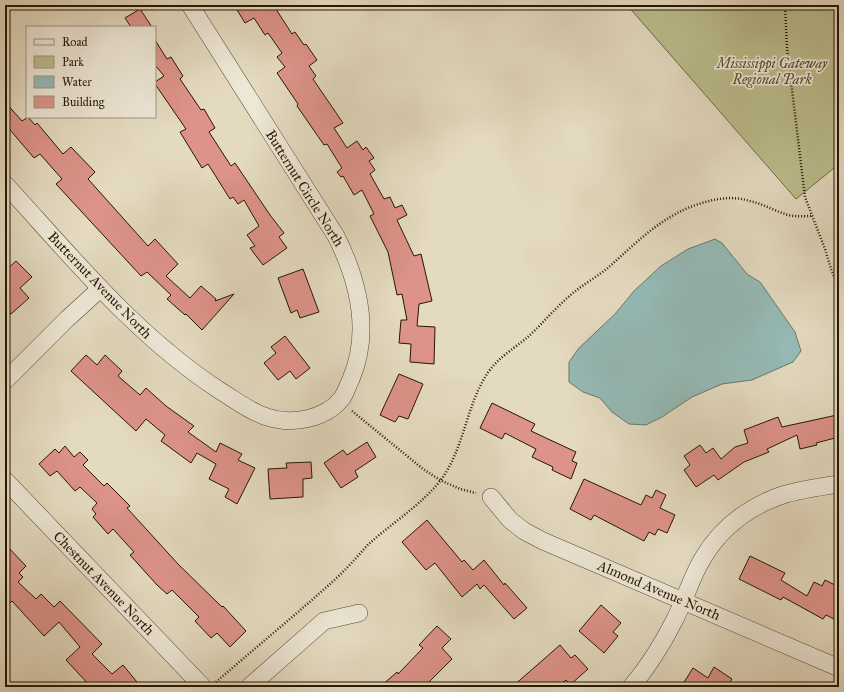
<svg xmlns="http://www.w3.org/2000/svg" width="844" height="692" viewBox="0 0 844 692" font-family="'IM FELL Great Primer',serif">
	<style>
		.green { fill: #bbbd8d; stroke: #716a46 }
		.water { fill: #95bab6; stroke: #69786d }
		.building { fill: #dd9389; stroke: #271600 }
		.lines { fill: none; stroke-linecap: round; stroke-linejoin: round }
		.minor-casing { stroke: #564730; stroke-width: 18 }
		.path { stroke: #271600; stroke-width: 2.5; stroke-dasharray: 1 2; stroke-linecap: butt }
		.minor { stroke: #ede7d6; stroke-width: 17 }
		.labels { text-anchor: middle; stroke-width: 3.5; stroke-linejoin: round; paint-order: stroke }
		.park-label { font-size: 14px; font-style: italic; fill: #53482a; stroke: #ede7d6 }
		.street-label { font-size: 14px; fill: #271600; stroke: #ede7d6 }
	</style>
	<rect width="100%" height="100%" fill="#e4dac0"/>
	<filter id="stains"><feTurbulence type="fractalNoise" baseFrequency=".005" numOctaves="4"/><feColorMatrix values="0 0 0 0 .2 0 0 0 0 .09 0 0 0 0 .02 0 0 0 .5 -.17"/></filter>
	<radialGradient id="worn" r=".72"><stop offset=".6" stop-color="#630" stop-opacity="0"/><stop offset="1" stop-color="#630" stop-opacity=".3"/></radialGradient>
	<!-- green -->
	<polygon class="green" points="627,5 839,5 839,164 796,199"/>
	<!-- water -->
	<polygon class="water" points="715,239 722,243 747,274 760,282 795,332 801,351 793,362 752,380 722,384 692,397 662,417 646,425 629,424 612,412 600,398 583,392 569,382 569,362 579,348 615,314 634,291 661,266 688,249"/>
	<!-- building -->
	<g class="building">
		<polygon points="234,5 275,5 274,6 292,34 295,32 304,45 306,44 317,60 309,66 316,76 313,79 343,123 334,128 347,148 357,141 363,150 366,147 374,158 369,161 375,170 370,174 384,199 390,197 395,208 402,205 407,215 397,220 414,256 421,254 432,301 419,304 417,326 435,327 434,364 410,362 411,344 399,343 401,320 407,320 402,294 397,295 388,252 370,216 374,214 362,190 354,195 343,176 341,177 337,172 342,168 327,144 324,145 297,106 298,104 277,73 285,67 277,57 282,53 268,33 265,35 254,18 245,23"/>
		<polygon points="140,9 152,27 131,27 125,18"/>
		<polygon points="155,40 167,59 171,57 183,76 180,79 201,110 204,109 215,128 209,132 231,166 235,163 270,215 284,233 279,237 287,248 263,265 250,248 255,246 247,235 259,226 244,200 238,204 233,197 230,199 208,164 202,168 180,132 186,129 155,84 155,82 164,76 155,65"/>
		<polygon points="5,102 22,121 28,117 35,125 37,123 63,154 71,147 95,172 88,179 148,246 155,239 178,264 166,276 190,298 201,286 216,299 215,301 234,294 202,330 186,314 185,315 167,299 171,295 147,272 141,276 56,184 62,179 40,154 34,158 5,124"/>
		<polygon points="16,261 32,277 20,288 29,298 11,314 5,307 5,271"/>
		<polygon points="303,269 319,312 300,318 297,310 291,313 278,278"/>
		<polygon points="285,336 310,368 296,379 290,371 278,380 264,363 276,353 271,347"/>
		<polygon points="86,355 97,365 105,355 122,371 118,376 140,395 146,388 166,406 194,426 188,432 216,452 220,443 242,454 238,460 255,468 237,504 225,497 229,489 209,479 216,464 197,453 191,463 161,441 165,435 146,419 136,431 71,371"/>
		<polygon points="399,374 423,384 408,419 399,416 395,422 380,415"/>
		<polygon points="492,403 535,424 531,431 576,452 572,461 577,463 571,479 552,470 553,467 532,457 536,449 505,433 502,439 480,428"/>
		<polygon points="837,415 839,427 839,437 816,443 817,445 800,449 797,435 767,449 769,452 744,462 718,480 714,475 696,487 684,470 690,465 684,456 700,445 706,453 713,448 721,459 735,447 748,443 744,430 778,417 782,427"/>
		<polygon points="367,442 376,457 355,471 358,477 341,488 324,463 343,450 347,455"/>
		<polygon points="65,446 74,457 80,452 88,460 83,465 104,486 107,483 130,506 127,508 178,564 222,607 223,606 246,631 230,647 217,633 211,638 195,621 199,617 172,590 167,594 157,585 130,555 134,552 113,529 108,534 93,517 96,514 92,509 97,503 80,487 75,491 57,471 50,476 39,464 55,449 59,453"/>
		<polygon points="311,462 312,478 303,479 303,497 270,499 268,469 287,468 286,463"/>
		<polygon points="584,479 641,505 646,495 652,498 656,490 666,495 660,508 675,515 667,533 658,529 655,535 649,532 644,541 594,515 591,520 570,509"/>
		<polygon points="427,520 462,562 464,560 473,570 484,560 504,585 505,583 527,608 514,619 484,585 480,589 477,584 462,597 435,563 426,570 402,542"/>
		<polygon points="5,544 26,566 19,573 23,577 18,582 36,599 41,594 54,607 60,601 102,644 92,654 112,674 123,665 141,687 91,687 66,660 80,647 59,622 44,636 12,601 5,608"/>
		<polygon points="750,556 785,573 781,580 807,596 814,582 822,586 825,580 839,587 839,610 834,619 826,615 823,619 783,597 781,600 739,579"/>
		<polygon points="601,605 621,623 613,632 618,636 604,653 579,631"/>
		<polygon points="437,626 451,639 442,648 452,659 424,687 380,687 397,672 398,674 423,648 419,645"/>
		<polygon points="560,645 571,658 575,655 588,669 570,685 566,680 557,687 512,687"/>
		<polygon points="714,667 732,679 727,687 681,687 693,668 708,678"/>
	</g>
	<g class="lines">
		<defs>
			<g id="minor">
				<path d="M5,184C72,257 135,335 219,390C234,399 250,412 267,417C291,425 325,420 342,398C346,392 348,385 351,379C371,332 358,280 336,236L190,5"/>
				<polyline points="5,381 67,319 100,289"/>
				<polyline points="5,480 203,687"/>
				<polyline points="491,497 510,520 524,531 543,541 839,668"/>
				<polyline points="249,687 324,621 359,613"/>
				<path d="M631,687C648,667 662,645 674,621C685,601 691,577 703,558C720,529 746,509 777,497C794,490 820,487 839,484"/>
			</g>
		</defs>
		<!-- minor casing -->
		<use href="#minor" class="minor-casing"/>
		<!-- path -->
		<g class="path">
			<polyline points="785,5 787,48 805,197 825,249 832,272 839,286"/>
			<polyline points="352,411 423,469 440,480 460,489 476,493"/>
			<path d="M216,682C254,649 293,617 330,584C339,576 348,567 356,558C361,553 365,547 370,543C392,523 421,505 440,481C464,450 466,406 487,374C497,358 515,348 529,336C544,322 557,306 573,293C584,284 598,276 609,267C638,241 664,214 702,203C718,198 734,196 750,201C763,204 775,211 788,215C796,217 804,216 812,216"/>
		</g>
		<!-- minor -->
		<use href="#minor" class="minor"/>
	</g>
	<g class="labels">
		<!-- park labels -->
		<g class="park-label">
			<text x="772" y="68">Mississippi Gateway<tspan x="772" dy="16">Regional Park</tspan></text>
		</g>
		<!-- street labels -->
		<g class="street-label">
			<text transform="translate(305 188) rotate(58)" y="5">Butternut Circle North</text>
			<text transform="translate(100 285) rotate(46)" y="5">Butternut Avenue North</text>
			<text transform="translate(104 583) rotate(46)" y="5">Chestnut Avenue North</text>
			<text transform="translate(659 590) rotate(23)" y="5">Almond Avenue North</text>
		</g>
	</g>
	<!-- margin -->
	<rect width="844" height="692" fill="none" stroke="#e4dac0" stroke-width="20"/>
	<rect x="6" y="6" width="832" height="680" fill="none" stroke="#271600" stroke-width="2"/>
	<rect x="10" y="10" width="824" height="672" fill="none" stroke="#271600"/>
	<!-- legend -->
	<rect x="26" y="26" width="130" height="92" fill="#ede7d6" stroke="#9e9380"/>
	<rect x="34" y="39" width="20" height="6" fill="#ede7d6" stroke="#9e9380"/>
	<text x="62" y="46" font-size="12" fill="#271600">Road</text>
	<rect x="34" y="56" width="20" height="12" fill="#bbbd8d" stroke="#9e9380"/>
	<text x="62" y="66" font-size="12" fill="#271600">Park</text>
	<rect x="34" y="76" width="20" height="12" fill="#95bab6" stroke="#9e9380"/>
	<text x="62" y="86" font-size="12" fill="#271600">Water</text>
	<rect x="34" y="96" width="20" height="12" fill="#dd9389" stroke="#9e9380"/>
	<text x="62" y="106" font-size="12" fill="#271600">Building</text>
	<rect width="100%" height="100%" filter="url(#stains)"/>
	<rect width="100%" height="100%" fill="url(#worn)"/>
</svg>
